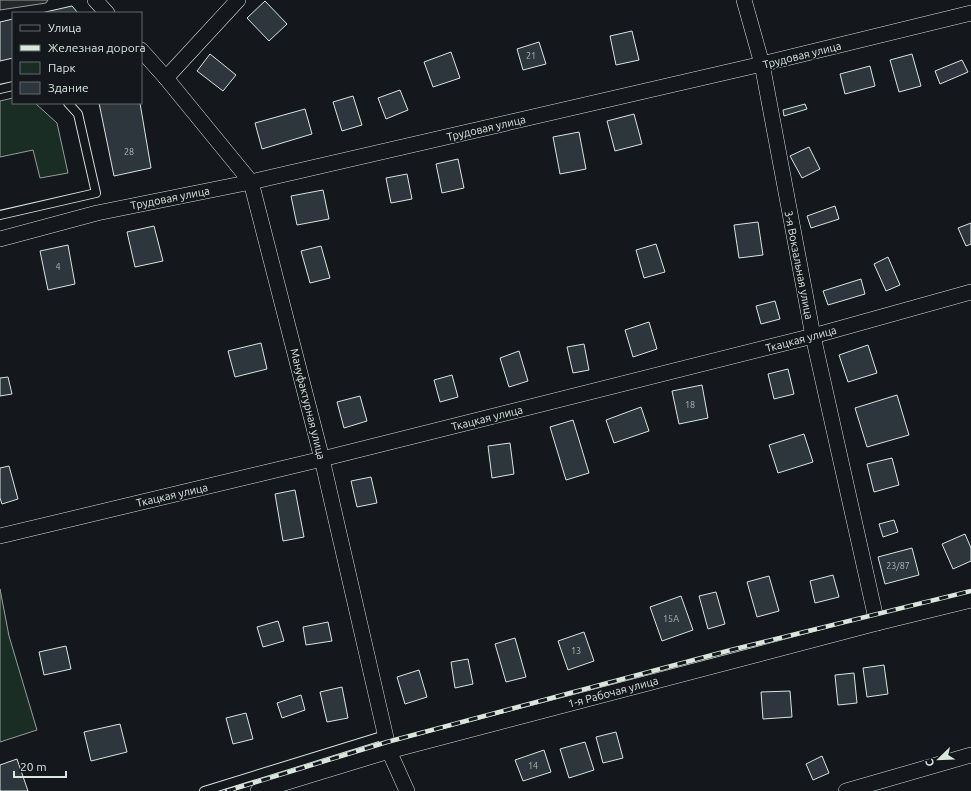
<svg xmlns="http://www.w3.org/2000/svg" width="971" height="791" viewBox="0 0 971 791" font-family="Ubuntu,sans-serif">
	<style>
		.green { fill: #1a2d24; stroke: #939e99 }
		.parking { fill: #24282b; stroke: #939e99 }
		.building { fill: #2c363c; stroke: #d8e6dc }
		.lines { fill: none; stroke-linecap: round; stroke-linejoin: round }
		.lane-casing { stroke: #d8e6dc; stroke-width: 10 }
		.street-casing { stroke: #d8e6dc; stroke-width: 16 }
		.lane { stroke: #14181c; stroke-width: 8 }
		.street { stroke: #14181c; stroke-width: 15 }
		.rail-casing { stroke: #d8e6dc; stroke-width: 4.5 }
		.rail { stroke: #14181c; stroke-width: 3; stroke-dasharray: 9; stroke-linecap: butt }
		.labels { text-anchor: middle; stroke-width: 3; stroke-linejoin: round; paint-order: stroke }
		.number-label { font-size: 9px; fill: #adbab4 }
		.street-label { font-size: 11px; fill: #d8e6dc; stroke: #14181c }
	</style>
	<rect width="100%" height="100%" fill="#14181c"/>
	<!-- green -->
	<g class="green">
		<polygon points="13,98 13,103 35,103 57,123 68,173 40,178 33,150 0,157 0,101"/>
		<polygon points="0,589 9,636 37,730 0,742"/>
	</g>
	<!-- parking -->
	<polygon class="parking" points="0,0 48,0 46,3 0,10"/>
	<!-- building -->
	<g class="building">
		<polygon points="265,1 287,24 269,41 247,18"/>
		<polygon points="72,6 78,13 41,13"/>
		<polygon points="13,19 13,58 0,61 0,22"/>
		<polygon points="632,31 639,60 616,65 610,36"/>
		<polygon points="539,42 546,64 523,70 517,49"/>
		<polygon points="451,52 460,78 433,87 424,62"/>
		<polygon points="210,54 236,75 223,91 197,71"/>
		<polygon points="912,54 921,86 899,92 890,60"/>
		<polygon points="962,60 968,72 940,84 935,71"/>
		<polygon points="870,66 875,86 845,94 840,74"/>
		<polygon points="400,90 408,110 386,119 378,98"/>
		<polygon points="353,96 362,125 342,131 333,102"/>
		<polygon points="99,103 140,103 151,168 114,176"/>
		<polygon points="805,104 807,109 784,116 783,110"/>
		<polygon points="305,109 312,134 262,149 255,123"/>
		<polygon points="634,114 642,144 615,151 607,121"/>
		<polygon points="579,132 586,169 560,174 553,137"/>
		<polygon points="809,147 820,169 802,178 790,156"/>
		<polygon points="458,159 464,188 442,193 436,164"/>
		<polygon points="407,174 412,199 391,203 386,178"/>
		<polygon points="323,190 329,219 297,225 291,196"/>
		<polygon points="835,206 839,219 811,228 807,216"/>
		<polygon points="758,222 763,255 739,258 734,225"/>
		<polygon points="971,223 971,244 966,246 958,228"/>
		<polygon points="154,226 163,261 135,267 127,232"/>
		<polygon points="656,244 665,272 644,278 636,250"/>
		<polygon points="68,245 75,284 48,290 40,251"/>
		<polygon points="321,246 330,278 310,283 301,251"/>
		<polygon points="888,257 900,285 886,291 874,264"/>
		<polygon points="861,279 865,294 828,305 823,291"/>
		<polygon points="775,301 780,319 761,324 756,306"/>
		<polygon points="649,322 657,349 633,357 625,330"/>
		<polygon points="261,343 267,369 235,377 228,351"/>
		<polygon points="584,344 589,370 573,373 567,347"/>
		<polygon points="868,345 877,373 848,382 839,355"/>
		<polygon points="519,351 528,381 509,387 500,358"/>
		<polygon points="788,369 794,394 774,399 768,374"/>
		<polygon points="452,375 458,397 440,402 434,380"/>
		<polygon points="8,377 12,394 0,396 0,378"/>
		<polygon points="702,385 708,418 679,424 672,391"/>
		<polygon points="897,395 909,435 867,447 855,408"/>
		<polygon points="360,396 367,421 344,428 337,402"/>
		<polygon points="641,407 649,431 614,443 606,420"/>
		<polygon points="573,420 589,473 566,480 550,427"/>
		<polygon points="804,434 813,462 778,473 769,445"/>
		<polygon points="510,443 514,474 492,478 488,446"/>
		<polygon points="892,458 899,485 874,492 867,464"/>
		<polygon points="9,466 18,499 2,504 0,498 0,468"/>
		<polygon points="371,477 377,503 357,507 351,481"/>
		<polygon points="295,490 304,537 283,541 275,494"/>
		<polygon points="894,520 898,532 883,537 879,524"/>
		<polygon points="965,534 971,548 971,561 953,569 942,544"/>
		<polygon points="912,548 919,575 885,584 878,557"/>
		<polygon points="833,575 839,597 815,603 810,581"/>
		<polygon points="769,576 779,611 757,617 747,582"/>
		<polygon points="716,592 725,624 708,629 699,596"/>
		<polygon points="681,596 693,630 662,641 650,607"/>
		<polygon points="278,621 284,641 263,647 257,627"/>
		<polygon points="328,622 332,641 306,645 303,627"/>
		<polygon points="584,632 594,661 568,670 558,641"/>
		<polygon points="515,638 526,677 506,682 495,644"/>
		<polygon points="66,646 71,669 44,675 39,652"/>
		<polygon points="468,659 473,684 455,688 451,662"/>
		<polygon points="884,665 888,694 867,697 863,668"/>
		<polygon points="419,670 427,697 405,704 397,677"/>
		<polygon points="854,673 857,703 838,705 835,675"/>
		<polygon points="342,687 348,718 327,722 320,692"/>
		<polygon points="790,691 792,717 763,719 761,692"/>
		<polygon points="301,695 305,710 282,718 277,703"/>
		<polygon points="246,713 253,739 233,744 226,718"/>
		<polygon points="120,724 127,752 91,761 84,732"/>
		<polygon points="616,732 623,758 603,763 596,737"/>
		<polygon points="585,742 594,770 569,778 560,749"/>
		<polygon points="544,750 551,772 523,781 515,760"/>
		<polygon points="822,756 829,773 813,780 806,764"/>
		<polygon points="17,759 28,791 0,791 0,765"/>
	</g>
	<g class="lines">
		<defs>
			<g id="lane">
				<polyline points="0,89 13,86"/>
				<polyline points="0,215 96,193 78,114 68,103"/>
				<polyline points="204,791 385,735"/>
			</g>
			<g id="street">
				<polyline points="95,0 107,13"/>
				<polyline points="744,0 762,64 813,336 877,623"/>
				<polyline points="141,50 166,78 251,182 322,459 387,742 389,751 407,791"/>
				<polyline points="166,78 238,0"/>
				<polyline points="0,239 97,213 251,182 762,64 971,13"/>
				<polyline points="0,536 322,459 813,336 971,292"/>
				<polyline points="258,791 389,751 877,623 971,600"/>
				<polyline points="846,791 971,755"/>
			</g>
		</defs>
		<!-- lane casing -->
		<use href="#lane" class="lane-casing"/>
		<!-- street casing -->
		<use href="#street" class="street-casing"/>
		<!-- lane -->
		<use href="#lane" class="lane"/>
		<!-- street -->
		<use href="#street" class="street"/>
		<defs>
			<polyline id="rail" points="227,791 387,742 731,650 971,591"/>
		</defs>
		<!-- rail casing -->
		<use href="#rail" class="rail-casing"/>
		<!-- rail -->
		<use href="#rail" class="rail"/>
	</g>
	<g class="labels">
		<!-- number labels -->
		<g class="number-label">
			<text x="531" y="59">21</text>
			<text x="129" y="155">28</text>
			<text x="58" y="270">4</text>
			<text x="690" y="408">18</text>
			<text x="898" y="569">23/87</text>
			<text x="671" y="622">15А</text>
			<text x="576" y="654">13</text>
			<text x="533" y="769">14</text>
		</g>
		<!-- street labels -->
		<g class="street-label">
			<text transform="translate(802 55) rotate(-14)" y="4">Трудовая улица</text>
			<text transform="translate(486 128) rotate(-13)" y="4">Трудовая улица</text>
			<text transform="translate(170 198) rotate(-11)" y="4">Трудовая улица</text>
			<text transform="translate(799 265) rotate(79)" y="4">3-я Вокзальная улица</text>
			<text transform="translate(801 339) rotate(-15)" y="4">Ткацкая улица</text>
			<text transform="translate(308 404) rotate(76)" y="4">Мануфактурная улица</text>
			<text transform="translate(487 418) rotate(-14)" y="4">Ткацкая улица</text>
			<text transform="translate(172 495) rotate(-13)" y="4">Ткацкая улица</text>
			<text transform="translate(613 692) rotate(-15)" y="4">1-я Рабочая улица</text>
		</g>
	</g>
	<!-- legend -->
	<rect x="12" y="12" width="130" height="92" fill="#14181c" stroke="#626a69"/>
	<rect x="20" y="25" width="20" height="6" fill="#14181c" stroke="#626a69"/>
	<text x="48" y="32" font-size="12" fill="#d8e6dc">Улица</text>
	<rect x="20" y="45" width="20" height="6" fill="#d8e6dc" stroke="#626a69"/>
	<text x="48" y="52" font-size="12" fill="#d8e6dc">Железная дорога</text>
	<rect x="20" y="62" width="20" height="12" fill="#1a2d24" stroke="#626a69"/>
	<text x="48" y="72" font-size="12" fill="#d8e6dc">Парк</text>
	<rect x="20" y="82" width="20" height="12" fill="#2c363c" stroke="#626a69"/>
	<text x="48" y="92" font-size="12" fill="#d8e6dc">Здание</text>
	<!-- north arrow -->
	<g transform="translate(939 759) rotate(247)" stroke="#14181c" stroke-width="3" paint-order="stroke">
	<path d="M0-3L7 15L0 10L-7 15Z" fill="#d8e6dc"/>
	<text y="-6" font-size="11" font-weight="bold" text-anchor="middle" fill="#d8e6dc">С</text>
	</g>
	<!-- scale -->
	<path d="M14 771v6h52v-6" fill="none" stroke="#d8e6dc" stroke-width="2"/>
	<text x="20" y="771" font-size="12" fill="#d8e6dc" stroke="#14181c" stroke-width="3" paint-order="stroke">20 m</text>
</svg>
